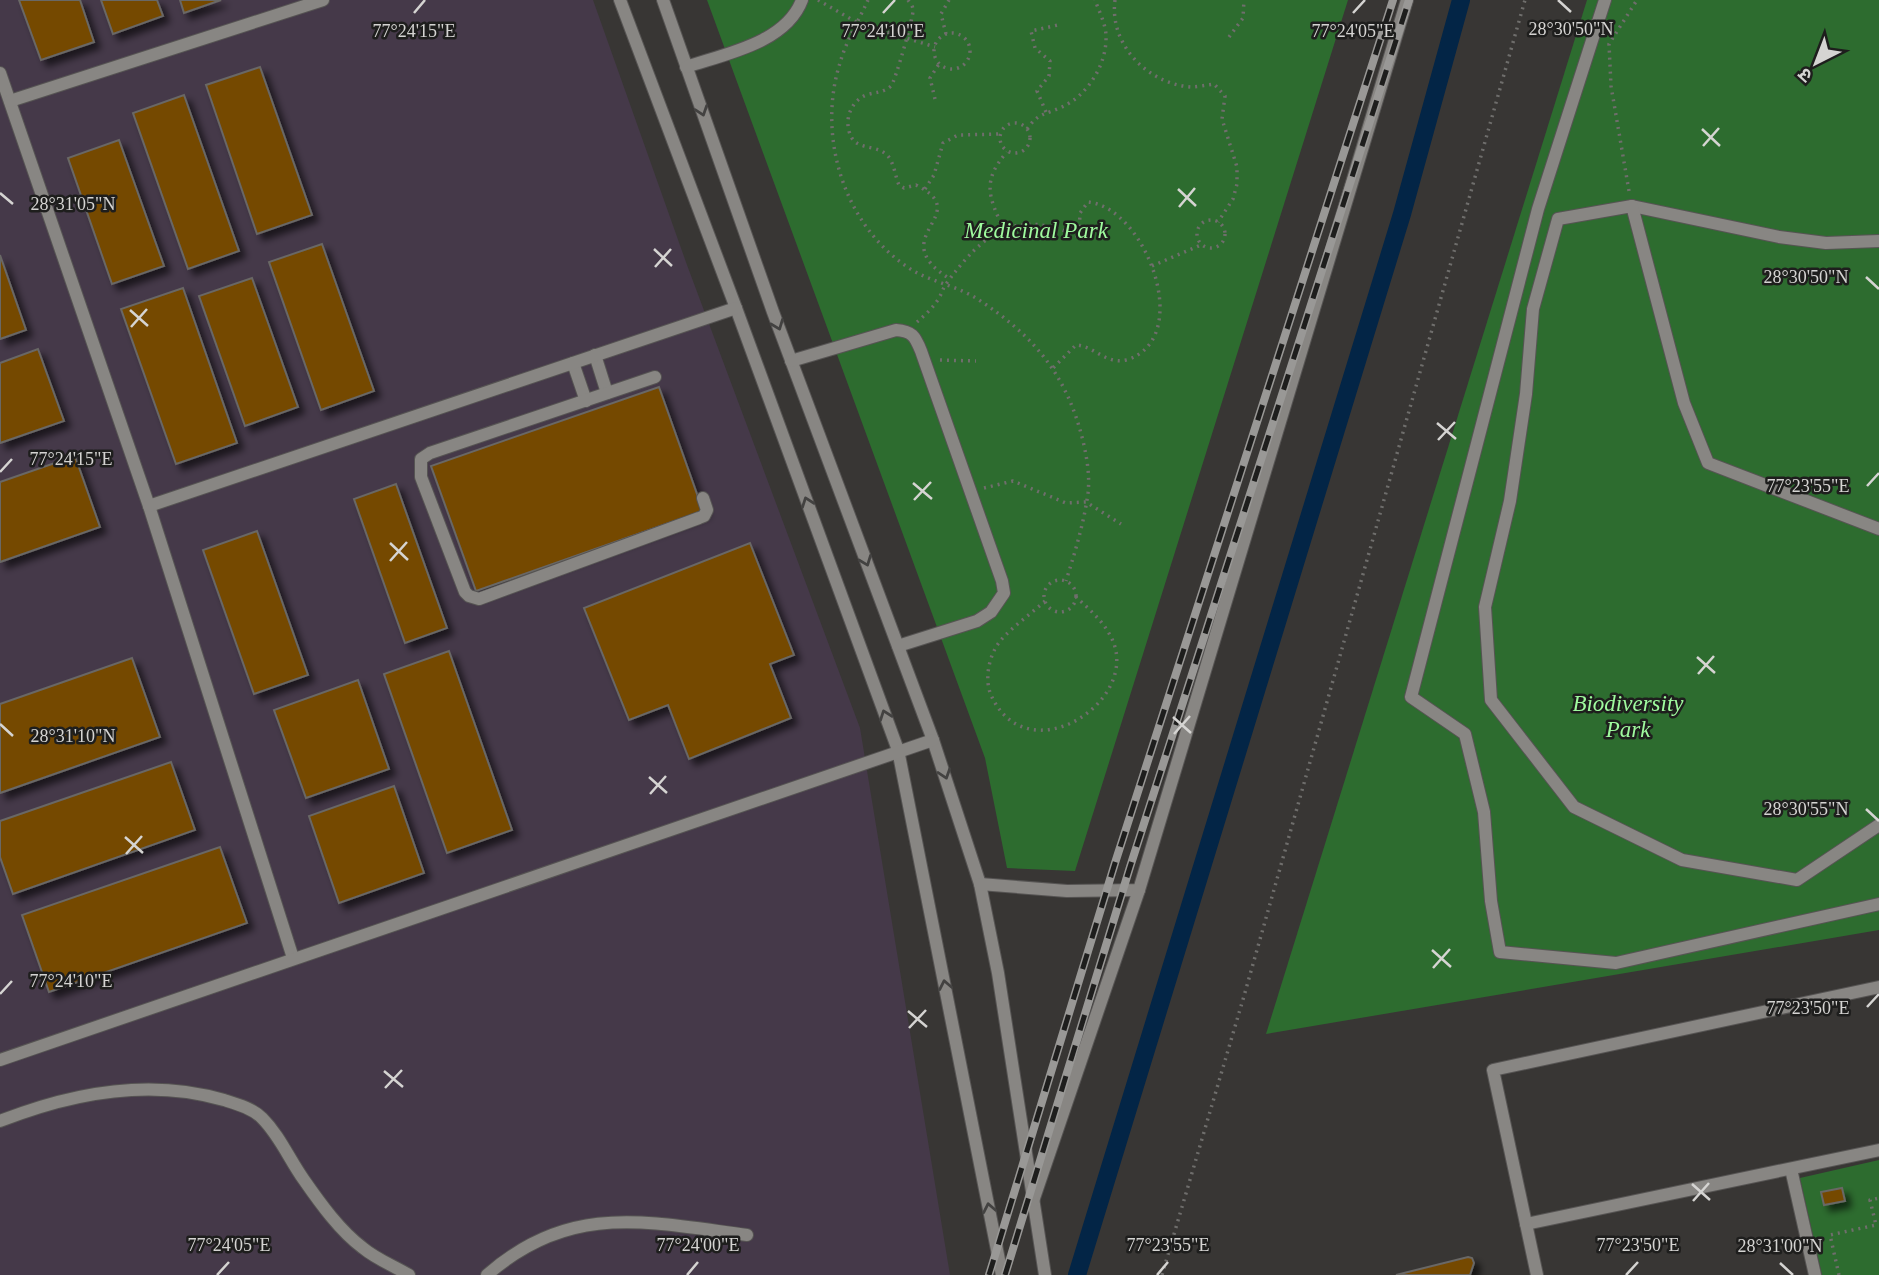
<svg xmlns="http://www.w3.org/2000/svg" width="1879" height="1275" viewBox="0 0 1879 1275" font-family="'Times New Roman','Noto Sans Devanagari',serif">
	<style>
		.industrial { fill: #453949 }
		.green { fill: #2d6c2f }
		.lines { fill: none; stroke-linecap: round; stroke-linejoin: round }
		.canal { stroke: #032546; stroke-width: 18 }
		.building { fill: #754800; stroke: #696765; stroke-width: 2; filter: url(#shadow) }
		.minor-casing { stroke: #565453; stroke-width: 14 }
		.path { stroke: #6f6e6c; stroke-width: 3.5; stroke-dasharray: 2 5; stroke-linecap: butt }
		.minor { stroke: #888683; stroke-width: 12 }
		.rail-casing { stroke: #999896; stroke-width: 8 }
		.rail { stroke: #1e1e1d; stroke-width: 5; stroke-dasharray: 16; stroke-linecap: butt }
		.oneway { stroke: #434241 }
		.ticks { fill: none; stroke: #d5d4d2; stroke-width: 2.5 }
		.labels { text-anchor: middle; stroke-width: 5; stroke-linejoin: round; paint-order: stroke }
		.park-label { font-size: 23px; font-style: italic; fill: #9ffa9e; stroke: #1e1e1d }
		.ticks-label { font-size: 18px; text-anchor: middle; fill: #d5d4d2; stroke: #1e1e1d; stroke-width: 5; stroke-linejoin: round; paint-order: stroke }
	</style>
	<defs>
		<filter id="shadow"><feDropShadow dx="6" dy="6" stdDeviation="3.5" flood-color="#0009"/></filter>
	</defs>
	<rect width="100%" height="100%" fill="#383634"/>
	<!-- industrial -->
	<polygon class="industrial" points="0,0 593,0 687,265 860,728 950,1275 0,1275"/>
	<!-- green -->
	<g class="green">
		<polygon points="707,0 1348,0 1075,871 1007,868 985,758"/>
		<polygon points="1587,0 1879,0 1879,930 1266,1034"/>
		<polygon points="1879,1160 1879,1275 1822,1275 1800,1178"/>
	</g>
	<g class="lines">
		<!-- canal -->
		<polyline class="canal" points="1077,1275 1402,214 1461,0"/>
	</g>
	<!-- building -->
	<g class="building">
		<polygon points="19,0 80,0 94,42 41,60"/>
		<polygon points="101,0 157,0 163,16 113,34"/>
		<polygon points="180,0 221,0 184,13"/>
		<polygon points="260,67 312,215 257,234 206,85"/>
		<polygon points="184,95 239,251 188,269 133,113"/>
		<polygon points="119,140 164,266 112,284 68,158"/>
		<polygon points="322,244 374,391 321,410 269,262"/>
		<polygon points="0,255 26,330 0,339"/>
		<polygon points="252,278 298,407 245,426 199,296"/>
		<polygon points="183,288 237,443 176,464 121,309"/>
		<polygon points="38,349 64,421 0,443 0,363"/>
		<polygon points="659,387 703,511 476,591 431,466"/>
		<polygon points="75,456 100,527 0,562 0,482"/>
		<polygon points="396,484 447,628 405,643 354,499"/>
		<polygon points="257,531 308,675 254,694 203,550"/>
		<polygon points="750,543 794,655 770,664 791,718 689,759 668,705 629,720 584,608"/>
		<polygon points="449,651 512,830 447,853 384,674"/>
		<polygon points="132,658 160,737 0,793 0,704"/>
		<polygon points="358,680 389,769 306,798 274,710"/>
		<polygon points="171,762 195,830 13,894 0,857 0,821"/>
		<polygon points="394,786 424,873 339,903 309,816"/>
		<polygon points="220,847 247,923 49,992 22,915"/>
		<polygon points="1842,1188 1845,1201 1824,1205 1821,1192"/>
		<polygon points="1468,1257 1472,1258 1474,1263 1470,1275 1396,1275"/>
	</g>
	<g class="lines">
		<defs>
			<g id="minor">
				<polyline points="620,0 736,308 898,750 1002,1275"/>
				<polyline points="663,0 773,312 933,740 980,884 998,973 1045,1275"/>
				<polyline points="1605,0 1538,209 1411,697 1465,734 1484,812 1491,901 1500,952 1616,963 1879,904"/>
				<path d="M686,67C725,54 786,43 802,0"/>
				<polyline points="0,73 149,506 293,958"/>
				<polyline points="10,101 323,0"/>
				<polyline points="1632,206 1779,237 1826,243 1879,241"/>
				<polyline points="595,355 607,393"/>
				<path d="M791,361L896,330C912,331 915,336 921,351L1002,581L1004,593L991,612L977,621L898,646"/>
				<polyline points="573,363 586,401"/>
				<polyline points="655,377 430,453 421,459 421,477 465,592 469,596 479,599 699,518 704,516 707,510 703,498"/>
				<polyline points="149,506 736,308"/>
				<polyline points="1879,529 1708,463 1684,403 1632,206 1558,219 1533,309 1526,394 1510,501 1485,607 1491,700 1574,807 1682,860 1797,880 1879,825"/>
				<polyline points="980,884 1067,891 1139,890 1407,0"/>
				<polyline points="0,1060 933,740"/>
				<path d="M0,1121C71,1093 150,1078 224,1100C237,1104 252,1108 262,1118C280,1136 289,1159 304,1180C320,1203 340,1231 363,1248C376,1259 394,1266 409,1275"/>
				<polyline points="1791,1169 1815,1275"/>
				<polyline points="1033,1201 1139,890"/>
				<polyline points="1526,1224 1879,1150"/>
				<path d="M487,1275C570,1202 647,1222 747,1235"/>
				<polyline points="1537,1275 1493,1070 1879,987"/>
			</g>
		</defs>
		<!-- minor casing -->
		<use href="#minor" class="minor-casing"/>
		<!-- path -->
		<g class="path">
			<polyline points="818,0 858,23 935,47"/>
			<path d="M868,0C859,20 846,41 840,63C817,135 843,223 906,266C928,282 957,285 979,300C1034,336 1067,375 1083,441C1087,458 1090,476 1088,493C1084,523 1075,552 1066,581"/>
			<path d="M908,0C910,3 913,6 913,10C914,15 895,82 891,86C883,93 875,92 866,95C852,101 845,117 849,131C854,152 874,143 887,155C894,162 895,176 899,185L904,188L916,185C977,215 881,236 950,279"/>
			<path d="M1115,0C1109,45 1148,84 1191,87C1198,87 1206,85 1214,84L1225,96L1222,119L1237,167V184L1233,199L1218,222"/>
			<circle cx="952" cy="51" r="18"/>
			<polyline points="946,34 941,14 949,0"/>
			<polyline points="1229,37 1243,18 1244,0"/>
			<polyline points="935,99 930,78 939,64"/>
			<polyline points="1046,112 1037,91 1049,76 1050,61 1035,48 1031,31 1058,25"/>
			<circle cx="1015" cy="138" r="15"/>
			<path d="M1027,129C1039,112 1045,115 1062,107C1088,95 1107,64 1106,36C1106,25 1099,11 1095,0"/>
			<polyline points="925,189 934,175 943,143 958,135 1000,134"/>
			<polyline points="1629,191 1611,86 1609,44 1637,0"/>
			<circle cx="1211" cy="234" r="14"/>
			<path d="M1004,229C988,197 982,180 1007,152"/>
			<polyline points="1152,266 1201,245"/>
			<path d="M917,322C925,315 934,307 939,298C942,293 943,288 946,284C983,233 1016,207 1079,237L1080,213L1088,202C1147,208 1195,340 1126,360C1107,365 1094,346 1076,345L1053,368"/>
			<polyline points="940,360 976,361"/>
			<polyline points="984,488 1013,481 1066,503 1086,502 1121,524"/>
			<circle cx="1060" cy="596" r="16"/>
			<path d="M1045,601C1031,614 1013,626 1001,640C989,654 984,679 991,695C1027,776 1144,700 1111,637C1103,621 1089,609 1076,597"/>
			<polyline points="1162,1275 1244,996 1525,0"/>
			<polyline points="1839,1275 1830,1235 1876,1225 1870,1200 1879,1198"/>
		</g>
		<!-- minor -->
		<use href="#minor" class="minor"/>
		<defs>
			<g id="rail">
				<polyline points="989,1275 1115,863 1393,0"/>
				<polyline points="1005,1275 1130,867 1409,0"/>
			</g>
		</defs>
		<!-- rail casing -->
		<use href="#rail" class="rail-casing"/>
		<!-- rail -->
		<use href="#rail" class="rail"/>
	</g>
	<!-- one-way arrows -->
	<defs><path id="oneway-chevron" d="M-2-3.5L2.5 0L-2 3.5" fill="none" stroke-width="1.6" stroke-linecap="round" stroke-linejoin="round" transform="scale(1.75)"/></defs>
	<g class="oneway">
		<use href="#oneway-chevron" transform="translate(702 111) rotate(71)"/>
		<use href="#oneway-chevron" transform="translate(778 325) rotate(69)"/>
		<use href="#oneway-chevron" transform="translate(807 502) rotate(-110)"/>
		<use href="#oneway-chevron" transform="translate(866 561) rotate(69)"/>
		<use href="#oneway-chevron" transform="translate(885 715) rotate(-110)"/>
		<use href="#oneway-chevron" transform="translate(945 774) rotate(72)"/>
		<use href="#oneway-chevron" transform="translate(945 985) rotate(-101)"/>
		<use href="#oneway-chevron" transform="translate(989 1208) rotate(-101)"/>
	</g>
	<!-- ticks -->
	<path class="ticks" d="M1558,0L1571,12M414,13L425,0M883,13L895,0M1353,13L1365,0M1702,129L1720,146M1703,146L1719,128M1178,189L1196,206M0,193L13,204M1179,207L1195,188M654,249L672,266M655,267L671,249M1866,277L1879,289M130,310L148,326M131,327L147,309M1437,423L1456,439M1438,440L1455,422M0,472L12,459M913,483L932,499M1867,486L1879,473M914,500L931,482M390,543L408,560M390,561L407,542M1697,657L1715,673M1698,674L1714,656M1173,717L1191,733M0,724L13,736M1174,734L1190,716M649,777L667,793M650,794L666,776M1866,809L1879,821M125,837L143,853M126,854L142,836M1432,950L1451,967M1433,968L1450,949M0,994L12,981M1867,1007L1879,994M908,1011L927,1027M909,1028L926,1010M384,1071L403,1087M385,1088L402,1070M1692,1184L1710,1200M1693,1201L1709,1183M1780,1263L1793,1275M217,1275L229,1262M687,1275L698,1262M1157,1275L1168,1262M1626,1275L1638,1262"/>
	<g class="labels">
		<!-- park labels -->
		<g class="park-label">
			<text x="1036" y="238">Medicinal Park</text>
			<text x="1628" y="711">Biodiversity<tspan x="1628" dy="26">Park</tspan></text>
		</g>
	</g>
	<g class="ticks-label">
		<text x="1571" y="35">28°30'50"N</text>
		<text x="414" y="37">77°24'15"E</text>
		<text x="883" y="37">77°24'10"E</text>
		<text x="1353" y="37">77°24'05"E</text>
		<text x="73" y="210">28°31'05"N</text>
		<text x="1806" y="283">28°30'50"N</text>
		<text x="71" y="465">77°24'15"E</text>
		<text x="1808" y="492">77°23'55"E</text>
		<text x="73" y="742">28°31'10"N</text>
		<text x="1806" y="815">28°30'55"N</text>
		<text x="71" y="987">77°24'10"E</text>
		<text x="1808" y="1014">77°23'50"E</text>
		<text x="229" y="1251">77°24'05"E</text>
		<text x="698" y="1251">77°24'00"E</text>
		<text x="1168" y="1251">77°23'55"E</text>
		<text x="1638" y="1251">77°23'50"E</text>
		<text x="1780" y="1252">28°31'00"N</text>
	</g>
	<!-- north arrow -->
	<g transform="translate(1816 63) rotate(222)" stroke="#1e1e1d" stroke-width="5" paint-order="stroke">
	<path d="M0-5L12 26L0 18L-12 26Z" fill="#d5d4d2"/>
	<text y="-10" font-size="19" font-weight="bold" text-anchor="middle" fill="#d5d4d2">उ</text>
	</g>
</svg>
